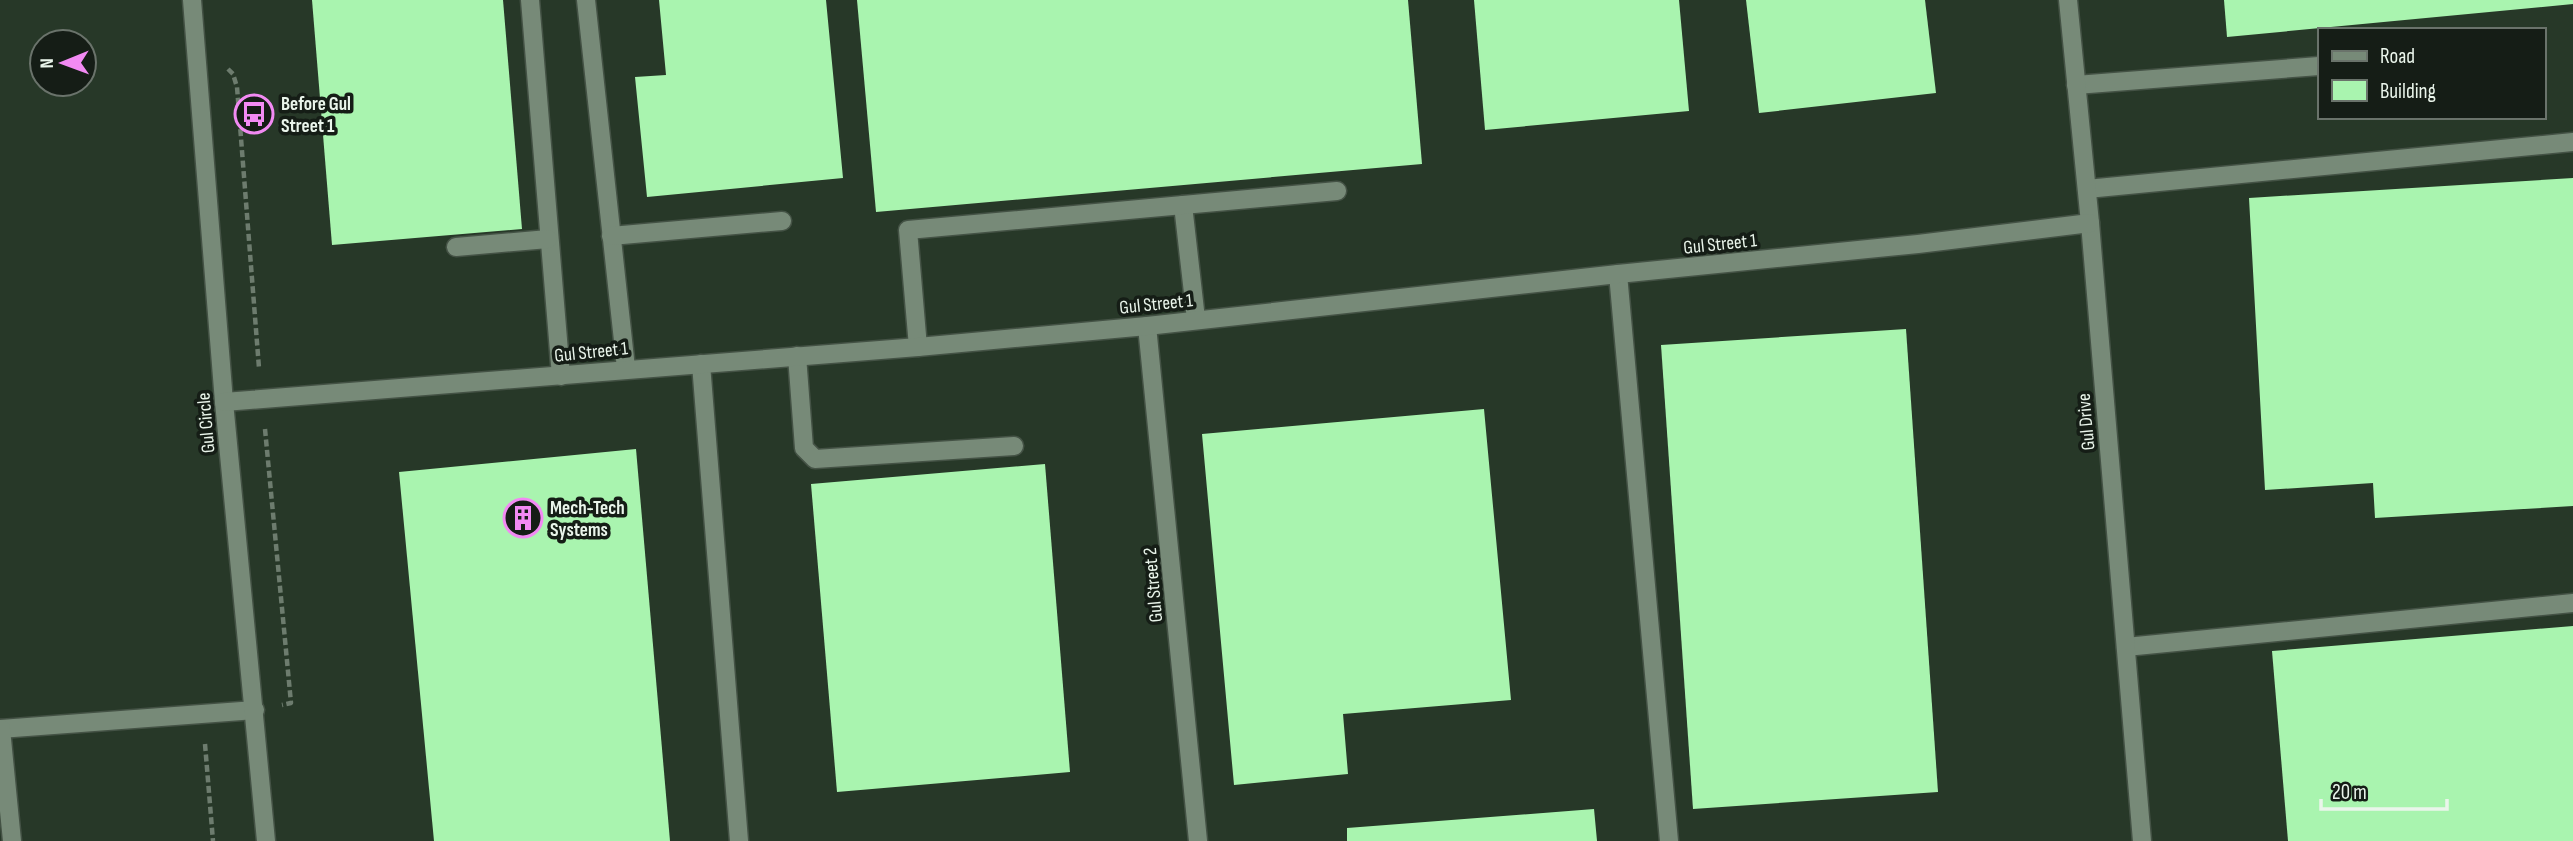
<svg xmlns="http://www.w3.org/2000/svg" width="2573" height="841" viewBox="0 0 2573 841" font-family="'Sofia Sans Condensed',sans-serif">
	<style>
		.building { fill: #a9f4af }
		.lines { fill: none; stroke-linecap: round; stroke-linejoin: round }
		.service-casing { stroke: #445245; stroke-width: 21 }
		.minor-casing { stroke: #445245; stroke-width: 21 }
		.path { stroke: #6d7c6e; stroke-width: 4.5; stroke-dasharray: 7 3.5; stroke-linecap: butt }
		.service { stroke: #778a78; stroke-width: 18 }
		.minor { stroke: #778a78; stroke-width: 18 }
		.labels { text-anchor: middle; stroke-width: 7; stroke-linejoin: round; paint-order: stroke }
		.poi-label { font-size: 19px; font-weight: bold; fill: #eaf5eb; stroke: #151d16; text-anchor: start }
		.street-label { font-size: 19px; fill: #eaf5eb; stroke: #151d16 }
	</style>
	<rect width="100%" height="100%" fill="#273828"/>
	<!-- building -->
	<g class="building">
		<polygon points="312,0 503,0 522,229 332,245"/>
		<polygon points="659,0 826,0 843,178 647,197 635,77 666,75"/>
		<polygon points="857,0 1408,0 1422,164 876,212"/>
		<polygon points="1474,0 1679,0 1689,111 1485,130"/>
		<polygon points="1746,0 1925,0 1936,93 1759,113"/>
		<polygon points="2224,0 2573,0 2573,4 2227,37"/>
		<polygon points="2573,178 2573,506 2375,518 2373,483 2265,490 2249,198"/>
		<polygon points="1906,329 1938,792 1693,809 1661,345"/>
		<polygon points="1484,409 1511,700 1343,714 1348,774 1234,785 1202,434"/>
		<polygon points="636,449 670,841 434,841 399,472"/>
		<polygon points="1045,464 1070,772 837,792 811,484"/>
		<polygon points="2573,626 2573,841 2288,841 2272,651"/>
		<polygon points="1594,809 1597,841 1347,841 1347,828"/>
	</g>
	<g class="lines">
		<defs>
			<g id="service">
				<polyline points="530,0 561,376"/>
				<polyline points="586,0 626,368"/>
				<polyline points="2076,85 2319,66"/>
				<polyline points="2087,189 2573,142"/>
				<polyline points="1183,205 1196,319"/>
				<polyline points="611,236 782,221"/>
				<polyline points="456,247 548,239"/>
				<polyline points="918,347 908,230 1337,191"/>
				<polyline points="797,356 804,448 815,459 1014,446"/>
				<polyline points="701,364 739,841"/>
				<polyline points="2126,647 2573,603"/>
				<polyline points="0,729 255,710"/>
				<polyline points="1,729 12,841"/>
			</g>
			<g id="minor">
				<polyline points="192,0 224,402 266,841"/>
				<polyline points="2068,0 2090,223 2142,841"/>
				<polyline points="1618,274 1669,841"/>
				<polyline points="1147,326 1198,841"/>
				<polyline points="224,402 918,347 1147,326 1618,274 1918,244 2090,223"/>
			</g>
		</defs>
		<!-- service casing -->
		<use href="#service" class="service-casing"/>
		<!-- minor casing -->
		<use href="#minor" class="minor-casing"/>
		<!-- path -->
		<g class="path">
			<polyline points="228,69 233,74 237,87 259,368"/>
			<polyline points="265,429 291,703 282,705"/>
			<polyline points="205,744 213,841"/>
		</g>
		<!-- service -->
		<use href="#service" class="service"/>
		<!-- minor -->
		<use href="#minor" class="minor"/>
	</g>
	<!-- icons -->
	<defs>
		<symbol id="bus-ring" viewBox="-11 -11 22 22"><circle r="9.5" fill="#151d16" stroke="#f28af3" stroke-width="1.5"/><path d="M-5-6H5V4H4V6H2V4H-2V6H-4V4H-5ZM-3.5-4V0h7V-4ZM-3.5 1.2v1.5H-2V1.2ZM2 1.2v1.5H3.5V1.2Z" fill="#f28af3"/></symbol>
		<symbol id="building-ring" viewBox="-11 -11 22 22"><circle r="9.5" fill="#151d16" stroke="#f28af3" stroke-width="1.5"/><path d="M-4-6H4V6H1V3H-1V6H-4ZM-2.5-4.3h1.7v1.8h-1.7ZM.8-4.3h1.7v1.8H.8ZM-2.5-1h1.7V.8h-1.7ZM.8-1h1.7V.8H.8Z" fill="#f28af3"/></symbol>
	</defs>
	<g fill-rule="evenodd">
		<use href="#bus-ring" x="232" y="92" width="44" height="44"/>
		<use href="#building-ring" x="501" y="496" width="44" height="44"/>
	</g>
	<g class="labels">
		<!-- poi labels -->
		<g class="poi-label">
			<text x="281" y="110">Before Gul<tspan x="281" dy="22">Street 1</tspan></text>
			<text x="550" y="514">Mech-Tech<tspan x="550" dy="22">Systems</tspan></text>
		</g>
		<!-- street labels -->
		<g class="street-label">
			<text transform="translate(1720 243) rotate(-6)" y="7">Gul Street 1</text>
			<text transform="translate(1156 303) rotate(-6)" y="7">Gul Street 1</text>
			<text transform="translate(591 351) rotate(-6)" y="7">Gul Street 1</text>
			<text transform="translate(2085 422) rotate(-95)" y="7">Gul Drive</text>
			<text transform="translate(205 423) rotate(-95)" y="7">Gul Circle</text>
			<text transform="translate(1152 585) rotate(-95)" y="7">Gul Street 2</text>
		</g>
	</g>
	<!-- legend -->
	<rect x="2318" y="28" width="228" height="91" fill="#151d16" stroke="#6a736b" stroke-width="2"/>
	<rect x="2332" y="51" width="35" height="10" fill="#778a78" stroke="#6a736b" stroke-width="2"/>
	<text x="2380" y="63" font-size="21" fill="#eaf5eb">Road</text>
	<rect x="2332" y="80" width="35" height="21" fill="#a9f4af" stroke="#6a736b" stroke-width="2"/>
	<text x="2380" y="98" font-size="21" fill="#eaf5eb">Building</text>
	<!-- north arrow -->
	<g transform="translate(63 63) rotate(269)"><circle r="33" fill="#151d16" stroke="#6a736b" stroke-width="2"/>
	<path d="M0-5L12 26L0 18L-12 26Z" fill="#f28af3"/>
	<text y="-10" font-size="19" font-weight="bold" text-anchor="middle" fill="#eaf5eb">N</text>
	</g>
	<!-- scale -->
	<path d="M2321 799v10h126v-10" fill="none" stroke="#eaf5eb" stroke-width="3.5"/>
	<text x="2332" y="799" font-size="21" fill="#eaf5eb" stroke="#151d16" stroke-width="5" paint-order="stroke">20 m</text>
</svg>
